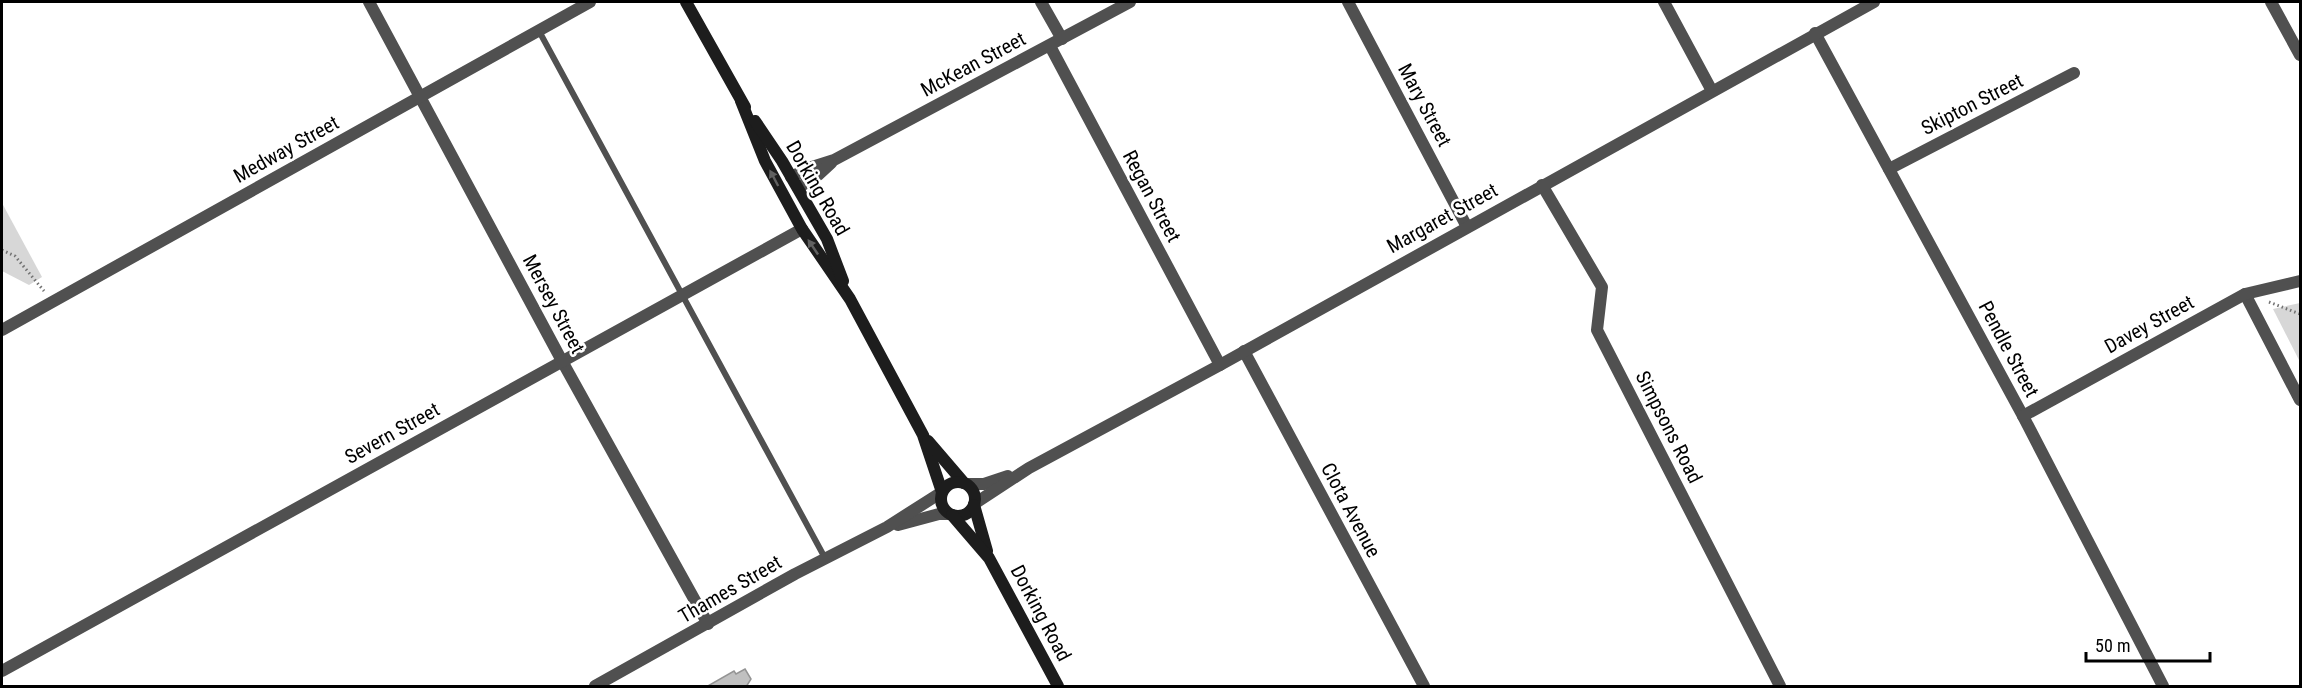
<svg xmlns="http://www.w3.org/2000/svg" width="2302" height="688" viewBox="0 0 2302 688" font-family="'Roboto Condensed',sans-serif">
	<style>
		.green { fill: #d7d7d7 }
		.building { fill: #c0c0c0; stroke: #949494; stroke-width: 1.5 }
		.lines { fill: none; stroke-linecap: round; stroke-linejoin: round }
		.path { stroke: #727272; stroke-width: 3; stroke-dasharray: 1.5 3; stroke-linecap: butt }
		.service { stroke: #505050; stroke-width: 6 }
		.minor { stroke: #505050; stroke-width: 12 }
		.tertiary { stroke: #505050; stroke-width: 12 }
		.secondary { stroke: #1d1d1d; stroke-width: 12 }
		.oneway { fill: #616161 }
		.labels { text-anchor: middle; stroke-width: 5; stroke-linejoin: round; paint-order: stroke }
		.street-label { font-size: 20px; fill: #000; stroke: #fff }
	</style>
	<rect width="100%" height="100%" fill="#fff"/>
	<!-- green -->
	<g class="green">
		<polygon points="2,203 42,277 29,285 2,271"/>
		<polygon points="2300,303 2300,362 2273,309"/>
	</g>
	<!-- building -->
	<polygon class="building" points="745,669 751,679 746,687 706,687 734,671 736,674"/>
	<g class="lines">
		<!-- path -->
		<g class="path">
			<polyline points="2,250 15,256 44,291"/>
			<polyline points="2269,302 2300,314"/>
		</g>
		<!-- service -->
		<polyline class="service" points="539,31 825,558"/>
		<!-- minor -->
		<g class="minor">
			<polyline points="369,2 562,361 708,624"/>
			<polyline points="1041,2 1062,39"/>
			<polyline points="1348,2 1467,227"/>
			<polyline points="1664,2 1712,91"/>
			<polyline points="2271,2 2300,55"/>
			<polyline points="1815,33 2023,416 2163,686"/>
			<polyline points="1050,46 1220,365"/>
			<polyline points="1889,169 2074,73"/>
			<polyline points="791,177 812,167 834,160 1130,2"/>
			<polyline points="1542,185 1602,287 1597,330 1780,686"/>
			<polyline points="798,188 818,175 831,163"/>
			<polyline points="2245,294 2300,400"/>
			<polyline points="2,330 590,2"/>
			<polyline points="1244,351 1424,686"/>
			<polyline points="2023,416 2245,294 2300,281"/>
			<polyline points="967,484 984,484 1008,476"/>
			<polyline points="974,504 1029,468 1220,365 1874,2"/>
			<polyline points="2,671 802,229"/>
		</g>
		<!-- tertiary -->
		<g class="tertiary">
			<polyline points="898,525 939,514 949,514"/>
			<polyline points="595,686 795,574 887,527 942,492"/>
		</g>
		<!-- secondary -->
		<g class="secondary">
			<polyline points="686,2 745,107"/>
			<polyline points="741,101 765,161 802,229 850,299 923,435 942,492"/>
			<polyline points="755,121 782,161 827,239 843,281"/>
			<polyline points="928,441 964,483"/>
			<circle cx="958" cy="499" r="17"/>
			<polyline points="974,505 987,551"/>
			<polyline points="952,515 989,558 1058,686"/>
		</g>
	</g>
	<!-- one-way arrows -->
	<defs><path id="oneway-solid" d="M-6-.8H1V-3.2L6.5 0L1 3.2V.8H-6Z" transform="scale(1.5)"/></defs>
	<g class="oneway">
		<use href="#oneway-solid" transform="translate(774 178) rotate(-118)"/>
		<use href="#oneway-solid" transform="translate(813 247) rotate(-124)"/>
	</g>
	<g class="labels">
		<!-- street labels -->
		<g class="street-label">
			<text transform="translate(973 64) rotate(-28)" y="7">McKean Street</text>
			<text transform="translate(1972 104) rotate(-27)" y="7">Skipton Street</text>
			<text transform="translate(1425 105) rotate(62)" y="7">Mary Street</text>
			<text transform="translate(286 149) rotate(-29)" y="7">Medway Street</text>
			<text transform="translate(818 188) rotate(60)" y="7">Dorking Road</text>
			<text transform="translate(1152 196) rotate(62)" y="7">Regan Street</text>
			<text transform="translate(1442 218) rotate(-29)" y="7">Margaret Street</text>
			<text transform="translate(554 304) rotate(62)" y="7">Mersey Street</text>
			<text transform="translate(2149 324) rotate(-29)" y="7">Davey Street</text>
			<text transform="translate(2009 349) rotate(62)" y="7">Pendle Street</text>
			<text transform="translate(1669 427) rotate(63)" y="7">Simpsons Road</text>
			<text transform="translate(392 433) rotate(-29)" y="7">Severn Street</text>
			<text transform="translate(1351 510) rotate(62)" y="7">Clota Avenue</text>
			<text transform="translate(730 589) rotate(-30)" y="7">Thames Street</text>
			<text transform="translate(1041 613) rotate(62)" y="7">Dorking Road</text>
		</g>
	</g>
	<!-- border -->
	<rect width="2302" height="688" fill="none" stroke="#000000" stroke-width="6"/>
	<!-- scale -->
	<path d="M2086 652v9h124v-9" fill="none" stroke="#000000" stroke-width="3"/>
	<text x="2095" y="652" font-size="18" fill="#000000" stroke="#ffffff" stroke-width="4.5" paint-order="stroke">50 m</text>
</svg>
